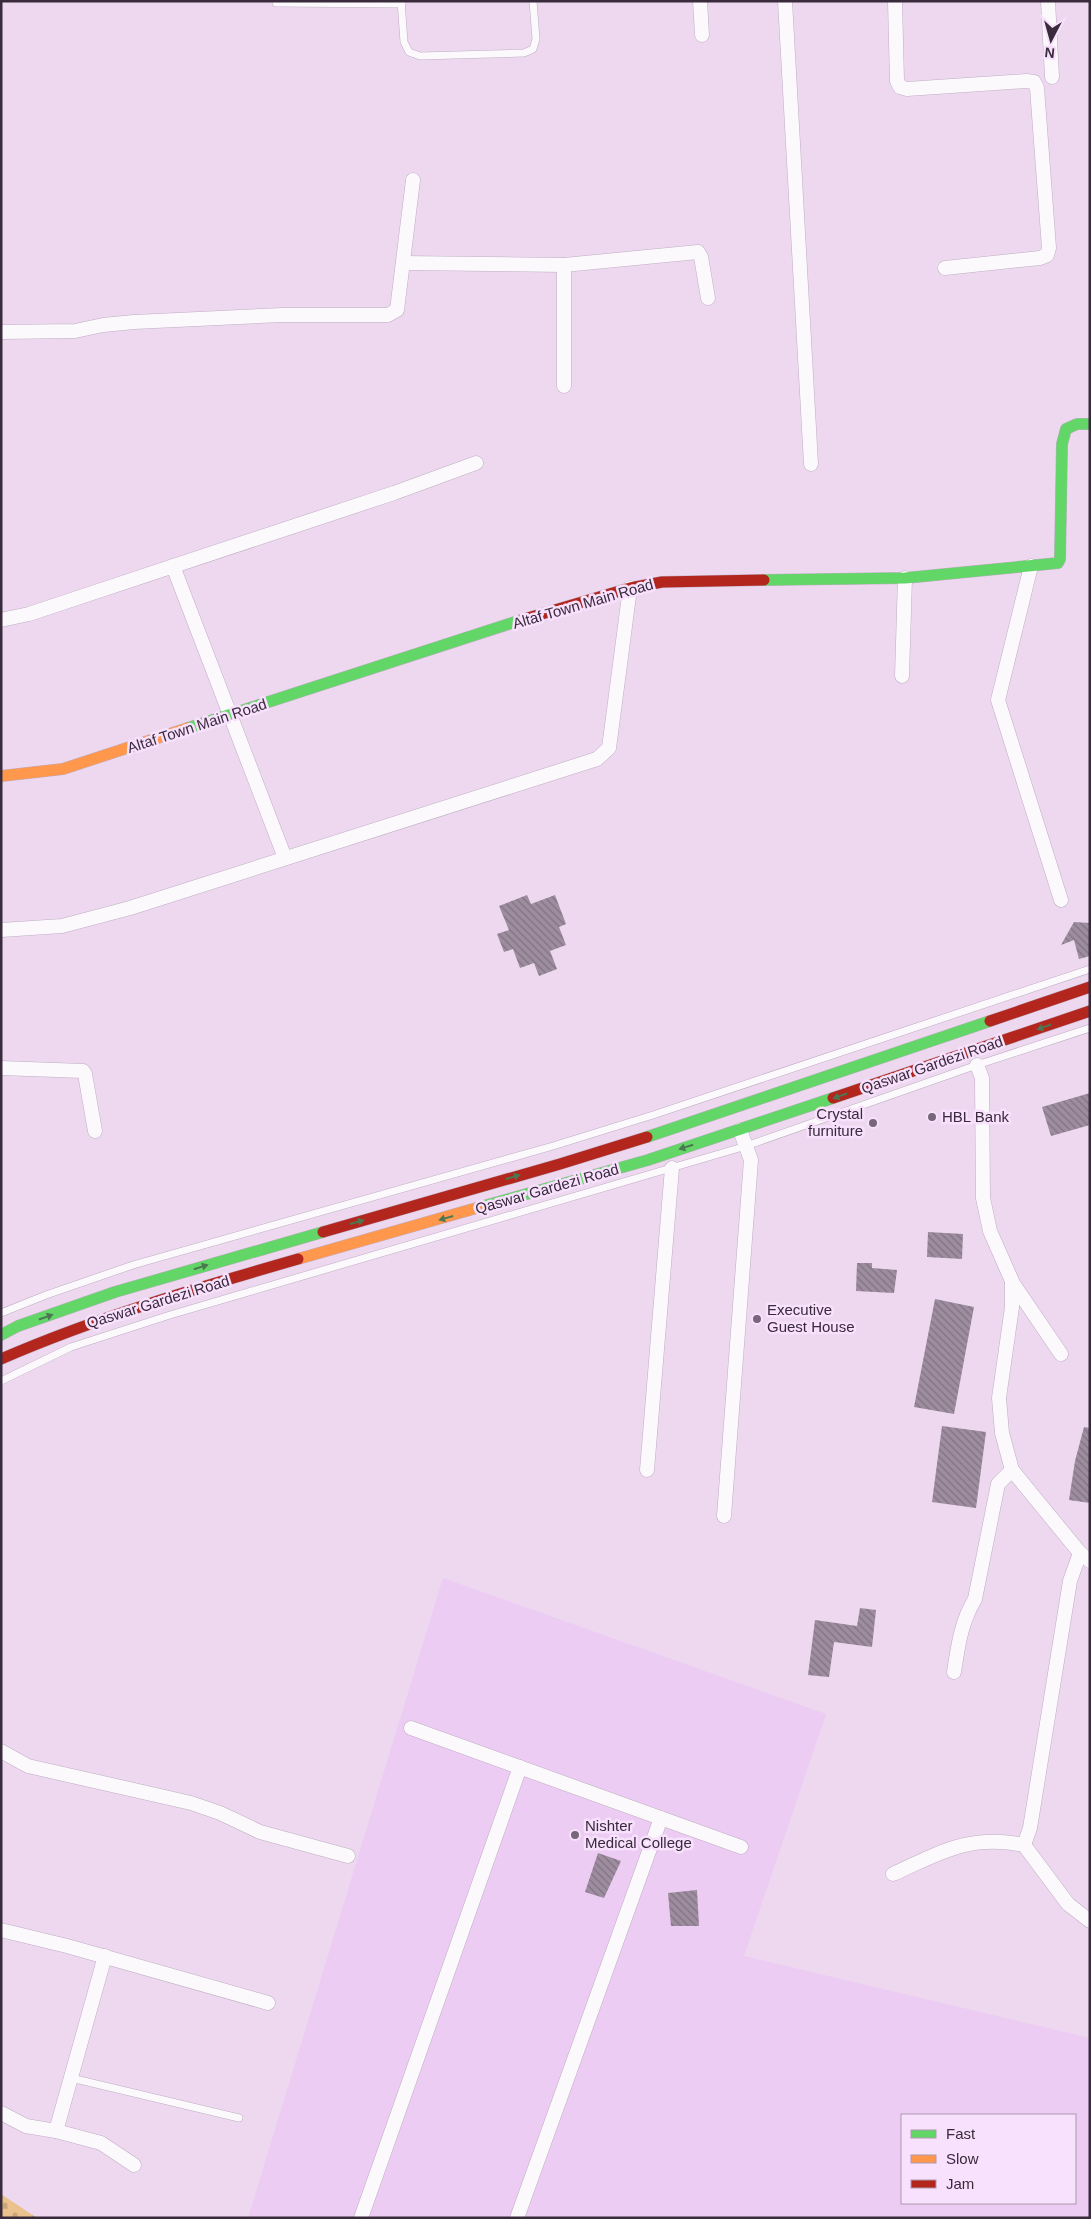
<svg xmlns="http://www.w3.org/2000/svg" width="1091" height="2219" viewBox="0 0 1091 2219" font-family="Arial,sans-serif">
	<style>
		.built { fill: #ecccf3; fill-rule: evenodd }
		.cemetery { fill: url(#cemetery-stones) }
		.building { fill: url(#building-back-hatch) }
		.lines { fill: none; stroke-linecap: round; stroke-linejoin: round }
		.lane-casing { stroke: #beaec1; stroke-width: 8 }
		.street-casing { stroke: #beaec1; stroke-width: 15 }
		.fast-casing { stroke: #beaec1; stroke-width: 12 }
		.slow-casing { stroke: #beaec1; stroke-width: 12 }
		.jam-casing { stroke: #beaec1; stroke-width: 12 }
		.lane { stroke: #fcf9fd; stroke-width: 7 }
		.street { stroke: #fcf9fd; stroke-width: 14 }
		.fast { stroke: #63d668; stroke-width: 11 }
		.slow { stroke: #ff974d; stroke-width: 11 }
		.jam { stroke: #b3261e; stroke-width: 11 }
		.oneway { fill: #4c7750 }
		.poi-dot { fill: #78677b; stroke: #f8e1fc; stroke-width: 2 }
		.labels { text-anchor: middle; stroke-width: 5; stroke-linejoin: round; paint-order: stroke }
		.street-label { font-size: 15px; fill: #392a3c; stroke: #f8e1fc }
		.poi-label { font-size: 15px; fill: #392a3c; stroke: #f8e1fc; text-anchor: start }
	</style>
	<defs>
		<pattern id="cemetery-stones" width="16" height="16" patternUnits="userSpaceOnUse" patternTransform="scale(1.25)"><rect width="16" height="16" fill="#ebc18d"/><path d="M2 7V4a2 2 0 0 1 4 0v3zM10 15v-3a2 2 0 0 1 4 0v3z" fill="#caa67b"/></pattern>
		<pattern id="building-back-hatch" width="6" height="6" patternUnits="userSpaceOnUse" patternTransform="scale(1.25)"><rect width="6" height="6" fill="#9d8d9f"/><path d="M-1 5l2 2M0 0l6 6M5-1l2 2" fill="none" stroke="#817383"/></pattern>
	</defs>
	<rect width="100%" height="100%" fill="#edd8f0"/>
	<!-- built -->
	<path class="built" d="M443,1578L826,1714L744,1956L1090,2038V2218H248ZM902,2115H1075V2203H902Z"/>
	<!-- cemetery -->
	<polygon class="cemetery" points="1,2194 37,2218 1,2218"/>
	<!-- building -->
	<g class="building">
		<polygon points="527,895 531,904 555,895 566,924 559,927 566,945 550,951 557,969 539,976 534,963 520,968 513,949 504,952 497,934 509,930 499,906"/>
		<polygon points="1074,922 1090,923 1090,956 1079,959 1074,940 1061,945"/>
		<polygon points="1090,1093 1090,1125 1051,1136 1042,1107"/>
		<polygon points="928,1232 963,1234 962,1259 927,1257"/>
		<polygon points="857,1263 872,1263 872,1268 897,1270 894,1293 856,1291"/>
		<polygon points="935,1299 974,1307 954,1414 914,1407"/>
		<polygon points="942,1426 986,1432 976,1508 932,1502"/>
		<polygon points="1084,1427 1090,1428 1090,1503 1069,1500 1075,1461"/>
		<polygon points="860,1608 876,1610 872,1647 834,1642 829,1677 808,1675 815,1620 857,1626"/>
		<polygon points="598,1853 621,1861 604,1898 585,1892"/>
		<polygon points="697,1890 699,1926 671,1926 668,1893"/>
	</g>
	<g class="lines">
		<defs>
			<g id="lane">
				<polyline points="401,1 404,42 409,52 420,56 524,53 533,49 536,39 533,1"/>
				<polyline points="276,3 402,4"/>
				<polyline points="1,1313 46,1295 133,1265 553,1146 653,1115 1090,969"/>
				<polyline points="1,1381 71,1347 170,1315 746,1146 977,1065 1090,1028"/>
				<polyline points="71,2078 239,2118"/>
			</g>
			<g id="street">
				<polyline points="700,1 702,35"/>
				<polyline points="785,1 811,464"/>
				<polyline points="895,1 897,81 900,87 907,89 1026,81 1034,82 1037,88 1049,248 1047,255 1040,258 945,268"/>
				<polyline points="1048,1 1052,77"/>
				<polyline points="403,263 564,265 698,252 701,257 708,298"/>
				<polyline points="564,265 564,386"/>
				<polyline points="1,332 75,331 103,325 134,322 282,315 388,315 397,310 413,180"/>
				<polyline points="173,566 285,858"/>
				<polyline points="1031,566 998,700 1061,900"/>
				<polyline points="1,620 29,614 394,493 476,463"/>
				<polyline points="902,676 905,578"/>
				<polyline points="1,930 62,926 130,908 597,759 609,748 630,588"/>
				<polyline points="977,1065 982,1078 983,1198 990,1231 1012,1281 1012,1307 999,1398 1002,1433 1012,1470 1080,1553 1090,1561"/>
				<polyline points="1,1068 83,1071 85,1074 95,1131"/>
				<polyline points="1012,1282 1061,1354"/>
				<polyline points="647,1470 672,1168"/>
				<polyline points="724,1516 751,1160 740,1130"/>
				<path d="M954,1672C958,1646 961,1622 975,1599L998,1484L1012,1470"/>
				<polyline points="411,1728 741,1847"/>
				<polyline points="1,1751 28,1766 191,1803 220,1813 260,1832 348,1856"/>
				<polyline points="1024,1845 1030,1828 1070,1581 1080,1553"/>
				<path d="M893,1874C941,1852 970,1834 1024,1845L1068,1904L1090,1921"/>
				<polyline points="1,1930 67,1946 268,2003"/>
				<polyline points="1,2113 26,2126 56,2131 101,2143 134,2165"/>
				<polyline points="56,2131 105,1956"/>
				<polyline points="361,2218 520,1767"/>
				<polyline points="517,2218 661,1818"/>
			</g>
			<g id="fast">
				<polyline points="764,580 905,578 1058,563 1060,559 1062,444 1066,429 1077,424 1090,424"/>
				<polyline points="188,728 521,620"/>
				<polyline points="647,1137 990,1021"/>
				<polyline points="480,1207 648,1160 833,1098"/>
				<polyline points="1,1335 18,1326 115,1292 323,1232"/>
			</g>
			<g id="slow">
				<polyline points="1,776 63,769 188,728"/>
				<polyline points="298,1259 480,1207"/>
			</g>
			<g id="jam">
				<polyline points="521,620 630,588 662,582 764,580"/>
				<polyline points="990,1021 1090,987"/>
				<polyline points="833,1098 1090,1011"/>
				<polyline points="323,1232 560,1164 647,1137"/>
				<path d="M1,1359C98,1317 197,1288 298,1259"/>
			</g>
		</defs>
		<!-- lane casing -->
		<use href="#lane" class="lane-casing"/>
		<!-- street casing -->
		<use href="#street" class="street-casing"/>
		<!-- fast casing -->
		<use href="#fast" class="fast-casing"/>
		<!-- slow casing -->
		<use href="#slow" class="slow-casing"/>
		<!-- jam casing -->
		<use href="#jam" class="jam-casing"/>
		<!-- lane -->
		<use href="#lane" class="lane"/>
		<!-- street -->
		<use href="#street" class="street"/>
		<!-- fast -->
		<use href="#fast" class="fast"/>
		<!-- slow -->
		<use href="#slow" class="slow"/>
		<!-- jam -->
		<use href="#jam" class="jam"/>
	</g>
	<!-- one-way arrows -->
	<defs><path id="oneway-solid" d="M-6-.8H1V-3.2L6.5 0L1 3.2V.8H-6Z" transform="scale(1.25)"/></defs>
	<g class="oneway">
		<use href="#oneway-solid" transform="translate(1044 1027) rotate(161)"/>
		<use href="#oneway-solid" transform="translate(840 1096) rotate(161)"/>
		<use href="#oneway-solid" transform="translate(686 1147) rotate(162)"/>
		<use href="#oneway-solid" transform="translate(513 1177) rotate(-16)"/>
		<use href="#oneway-solid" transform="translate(446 1218) rotate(164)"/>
		<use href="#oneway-solid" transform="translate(357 1222) rotate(-15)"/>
		<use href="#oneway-solid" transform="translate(201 1267) rotate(-17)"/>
		<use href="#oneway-solid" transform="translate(46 1317) rotate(-19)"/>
	</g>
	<!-- markers -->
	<g class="poi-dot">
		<circle cx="932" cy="1117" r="5"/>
		<circle cx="873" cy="1123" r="5"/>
		<circle cx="757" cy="1319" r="5"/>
		<circle cx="575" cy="1835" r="5"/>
	</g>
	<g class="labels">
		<!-- street labels -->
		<g class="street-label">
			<text transform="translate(583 604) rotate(-16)" y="5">Altaf Town Main Road</text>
			<text transform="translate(197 726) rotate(-18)" y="5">Altaf Town Main Road</text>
			<text transform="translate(932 1065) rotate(-19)" y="5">Qaswar Gardezi Road</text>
			<text transform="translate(547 1189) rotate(-16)" y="5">Qaswar Gardezi Road</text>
			<text transform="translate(158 1302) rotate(-17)" y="5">Qaswar Gardezi Road</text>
		</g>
		<!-- poi labels -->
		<g class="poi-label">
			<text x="863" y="1119" text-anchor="end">Crystal<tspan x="863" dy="17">furniture</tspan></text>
			<text x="942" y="1122">HBL Bank</text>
			<text x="767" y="1315">Executive<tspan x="767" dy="17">Guest House</tspan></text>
			<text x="585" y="1831">Nishter<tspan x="585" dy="17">Medical College</tspan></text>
		</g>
	</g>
	<!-- border -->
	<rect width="1091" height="2219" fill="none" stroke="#392a3c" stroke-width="5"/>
	<!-- legend -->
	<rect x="901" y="2114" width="175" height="90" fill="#f8e1fc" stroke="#ac98af"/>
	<rect x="911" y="2130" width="25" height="8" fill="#63d668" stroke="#ac98af"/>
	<text x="946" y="2139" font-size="15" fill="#392a3c">Fast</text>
	<rect x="911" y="2155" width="25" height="8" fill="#ff974d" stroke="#ac98af"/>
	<text x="946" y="2164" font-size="15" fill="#392a3c">Slow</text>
	<rect x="911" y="2180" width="25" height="8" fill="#b3261e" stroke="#ac98af"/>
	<text x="946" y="2189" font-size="15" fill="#392a3c">Jam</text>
	<!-- north arrow -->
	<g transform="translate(1051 40) rotate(186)" stroke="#f8e1fc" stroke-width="4" paint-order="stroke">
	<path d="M0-4L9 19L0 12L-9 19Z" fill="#392a3c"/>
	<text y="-8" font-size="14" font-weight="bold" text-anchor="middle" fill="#392a3c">N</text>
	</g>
</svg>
